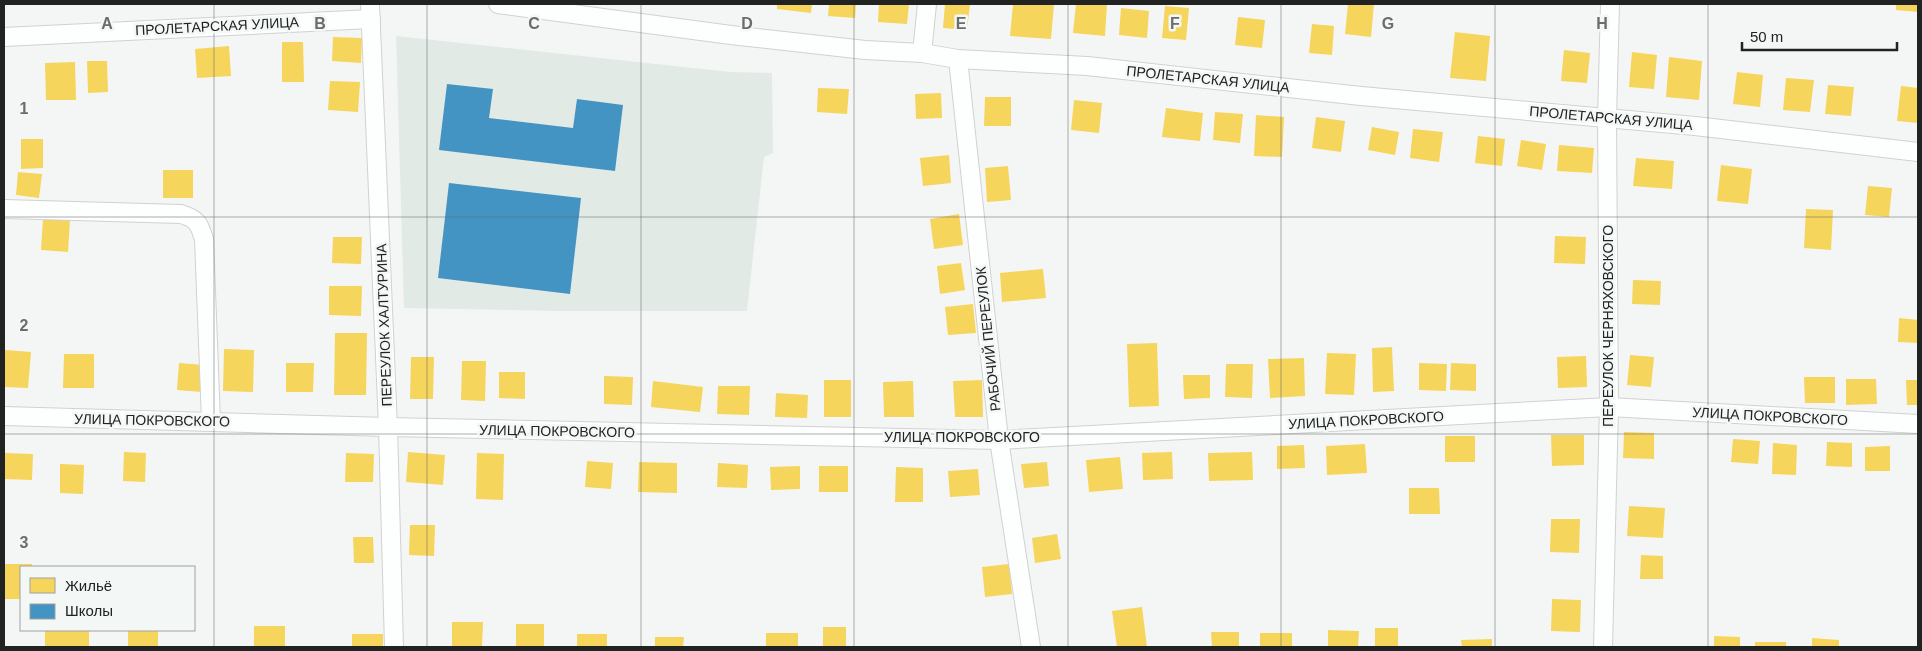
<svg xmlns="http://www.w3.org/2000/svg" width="1922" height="651" viewBox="0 0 1922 651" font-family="Arial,sans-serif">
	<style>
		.built { fill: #e2eae6 }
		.homes { fill: #f6d55c }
		.schools { fill: #4393c3 }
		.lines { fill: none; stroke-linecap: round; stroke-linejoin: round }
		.street-casing { stroke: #d0d1d0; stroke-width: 20 }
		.street { stroke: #fdfefe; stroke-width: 18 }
		.grid { fill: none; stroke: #6b6c6c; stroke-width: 1; stroke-opacity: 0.55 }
		.labels { text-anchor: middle; stroke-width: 5; stroke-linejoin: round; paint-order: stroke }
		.street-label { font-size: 14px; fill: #212222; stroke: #f3f7f5 }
		.grid-label { font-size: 16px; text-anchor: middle; font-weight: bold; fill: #6b6c6c; stroke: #f3f7f5; stroke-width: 5; stroke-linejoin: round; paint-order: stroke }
	</style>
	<rect width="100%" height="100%" fill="#f4f6f5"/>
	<!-- built -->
	<polygon class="built" points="396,36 730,72 772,73 773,153 764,157 747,311 558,311 404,308"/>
	<!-- homes -->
	<g class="homes">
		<polygon points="777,4 812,4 811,13 777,9"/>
		<polygon points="829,4 856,4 855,18 828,16"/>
		<polygon points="879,4 909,4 907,24 878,22"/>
		<polygon points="945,4 970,4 967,30 943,28"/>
		<polygon points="1013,4 1054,4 1051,39 1010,36"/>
		<polygon points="1076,4 1107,4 1105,36 1073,33"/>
		<polygon points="1348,4 1374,4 1371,37 1345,34"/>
		<polygon points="1896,4 1918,4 1918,12 1896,10"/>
		<polygon points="1165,6 1189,8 1186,40 1162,38"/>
		<polygon points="1121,8 1149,11 1147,38 1119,35"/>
		<polygon points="1238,17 1265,20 1262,48 1235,45"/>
		<polygon points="1312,24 1334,26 1332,55 1309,53"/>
		<polygon points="1455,32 1490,36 1486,81 1450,78"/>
		<polygon points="333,37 362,38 361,63 332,61"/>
		<polygon points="282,42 303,42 304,82 282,82"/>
		<polygon points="229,46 231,76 197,78 195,49"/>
		<polygon points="1564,50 1590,53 1587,83 1561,81"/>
		<polygon points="1632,52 1657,55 1654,89 1629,87"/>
		<polygon points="1669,57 1702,61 1699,100 1666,97"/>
		<polygon points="87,61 107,61 108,92 88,93"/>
		<polygon points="75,62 76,100 46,100 45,63"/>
		<polygon points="1737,72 1763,75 1760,107 1733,104"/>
		<polygon points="1786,78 1814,80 1810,112 1783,110"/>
		<polygon points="330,81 360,82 358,112 328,110"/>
		<polygon points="1828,85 1854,87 1851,116 1825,114"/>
		<polygon points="1901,86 1918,88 1918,123 1897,121"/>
		<polygon points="818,88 849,89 847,114 817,112"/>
		<polygon points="941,93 942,118 916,119 915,94"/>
		<polygon points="985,97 1011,97 1011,126 984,126"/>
		<polygon points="1074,100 1102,103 1099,133 1071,130"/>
		<polygon points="1166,108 1203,113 1200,141 1162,137"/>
		<polygon points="1215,112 1243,114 1240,143 1213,140"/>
		<polygon points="1256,115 1284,117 1282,157 1254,156"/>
		<polygon points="1316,117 1345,121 1341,152 1312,148"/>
		<polygon points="1372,127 1399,132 1395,155 1368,150"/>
		<polygon points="1413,129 1443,132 1439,162 1410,158"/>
		<polygon points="1478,136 1505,139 1502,166 1475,163"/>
		<polygon points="21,139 43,139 43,168 21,169"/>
		<polygon points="1521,140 1546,144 1542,170 1517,166"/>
		<polygon points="1559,145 1594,148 1592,173 1557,171"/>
		<polygon points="949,155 951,183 923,186 920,158"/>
		<polygon points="1636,158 1674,161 1672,189 1633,186"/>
		<polygon points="1721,165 1752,169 1748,204 1717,201"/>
		<polygon points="1008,166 1011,200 987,202 985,168"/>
		<rect x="163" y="170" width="30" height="28"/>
		<polygon points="18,172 42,174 39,198 16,195"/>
		<polygon points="1868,186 1892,188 1889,217 1865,215"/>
		<polygon points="1806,209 1833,210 1831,250 1804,248"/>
		<polygon points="959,214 963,245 934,249 930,219"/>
		<polygon points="43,219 70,220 68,252 41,250"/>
		<polygon points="1555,236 1586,237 1585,264 1554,263"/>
		<polygon points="333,237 362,237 361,264 332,263"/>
		<polygon points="961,263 965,290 940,294 937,266"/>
		<polygon points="1043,269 1046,298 1002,302 1000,273"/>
		<polygon points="1633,280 1661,281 1660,305 1632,304"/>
		<polygon points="329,286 362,286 361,316 329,315"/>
		<polygon points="973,304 976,333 948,335 945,307"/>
		<polygon points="1899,318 1918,320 1918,343 1898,342"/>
		<polygon points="335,333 367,333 366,395 334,395"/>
		<polygon points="1157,343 1159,406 1129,407 1127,344"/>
		<polygon points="1392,347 1394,391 1373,392 1372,348"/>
		<polygon points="224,349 254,350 253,392 223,391"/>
		<polygon points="5,350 31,352 28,388 4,387"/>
		<polygon points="1327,353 1356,354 1354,395 1325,394"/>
		<polygon points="64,354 94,354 94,388 63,388"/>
		<polygon points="1630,355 1654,357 1651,387 1627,385"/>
		<polygon points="1586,356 1587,387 1558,388 1557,357"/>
		<polygon points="411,357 434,357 433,399 410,399"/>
		<polygon points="1304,358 1305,396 1270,398 1268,359"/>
		<polygon points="462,361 486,361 485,401 461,400"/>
		<polygon points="179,363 204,365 202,392 177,390"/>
		<polygon points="286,363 314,363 313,392 286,392"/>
		<polygon points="1419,363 1447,364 1446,391 1419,390"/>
		<polygon points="1451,363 1476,364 1476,391 1450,390"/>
		<polygon points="1226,364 1253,364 1252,398 1225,397"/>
		<polygon points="499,372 525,372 525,399 499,398"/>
		<polygon points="1183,375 1210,375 1210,398 1184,399"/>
		<polygon points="604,376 633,377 632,405 604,404"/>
		<polygon points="1804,377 1835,377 1835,403 1805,403"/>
		<polygon points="1846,379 1876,379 1877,404 1846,405"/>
		<rect x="824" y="380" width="27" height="37"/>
		<polygon points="982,380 983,417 955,417 953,381"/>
		<polygon points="1906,380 1918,380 1918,405 1907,405"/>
		<polygon points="653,381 703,387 700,412 651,407"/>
		<polygon points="913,381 914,417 884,417 883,382"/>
		<polygon points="718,386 750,386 749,415 717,414"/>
		<polygon points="776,393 808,395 807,418 775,417"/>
		<polygon points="1624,432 1654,433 1654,459 1623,458"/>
		<polygon points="1551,435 1584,435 1584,465 1552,466"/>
		<rect x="1445" y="436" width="30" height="26"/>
		<polygon points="1733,439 1760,441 1758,464 1731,462"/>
		<polygon points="1827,442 1852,443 1852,467 1826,466"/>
		<polygon points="1773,443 1797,445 1796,475 1772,474"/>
		<polygon points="1365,444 1367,473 1327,475 1326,446"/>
		<polygon points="1304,445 1305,468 1277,469 1277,446"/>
		<polygon points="1890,446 1890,471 1865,471 1865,447"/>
		<polygon points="124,452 146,453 145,482 123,481"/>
		<polygon points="408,452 445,455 443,485 406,482"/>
		<polygon points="1172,452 1173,479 1143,480 1142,453"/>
		<polygon points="1252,452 1253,480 1209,481 1208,453"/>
		<polygon points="5,453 33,454 32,480 4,479"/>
		<polygon points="346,453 374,454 373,482 345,482"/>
		<polygon points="477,453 504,454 503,500 476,499"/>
		<polygon points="1120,457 1123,489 1089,492 1086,460"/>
		<polygon points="587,461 613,463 611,489 585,487"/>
		<polygon points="639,462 677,463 677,493 638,492"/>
		<polygon points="1047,462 1049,486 1024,488 1021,464"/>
		<polygon points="718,463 748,465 747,488 717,487"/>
		<polygon points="60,464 84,465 83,494 60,493"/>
		<polygon points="800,466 800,489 771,490 770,467"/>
		<rect x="819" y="466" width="29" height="26"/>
		<polygon points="896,467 923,468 923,502 895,502"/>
		<polygon points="978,469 980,495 950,497 948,471"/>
		<polygon points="1409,488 1439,488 1440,514 1409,514"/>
		<polygon points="1629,506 1665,508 1663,538 1627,536"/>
		<polygon points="1551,519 1580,519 1579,553 1550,552"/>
		<polygon points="410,525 435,525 434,556 409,555"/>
		<polygon points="1057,534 1061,559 1035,563 1032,538"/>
		<polygon points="353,537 373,537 374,563 354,563"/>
		<polygon points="1641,555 1663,556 1663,579 1640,579"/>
		<polygon points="4,564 32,564 32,567 21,567 21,599 4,599"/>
		<polygon points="1009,564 1012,594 985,597 982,567"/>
		<polygon points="1552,599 1581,600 1580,632 1551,631"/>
		<polygon points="1142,607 1147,647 1117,647 1112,611"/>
		<polygon points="452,622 483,622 482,647 452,647"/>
		<rect x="516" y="624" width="28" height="23"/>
		<rect x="254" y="626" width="31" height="21"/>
		<rect x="823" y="627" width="23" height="20"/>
		<rect x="1375" y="628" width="23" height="19"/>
		<rect x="45" y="630" width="44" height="17"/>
		<rect x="128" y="630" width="30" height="17"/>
		<polygon points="1328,630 1359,631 1358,647 1328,647"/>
		<polygon points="1211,632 1239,632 1239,647 1212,647"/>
		<rect x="766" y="633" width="32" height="14"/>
		<rect x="1260" y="633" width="32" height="14"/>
		<rect x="352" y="634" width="31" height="13"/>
		<rect x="577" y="634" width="30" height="13"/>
		<polygon points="1714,636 1740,637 1740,647 1714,647"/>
		<polygon points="655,637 684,637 683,647 655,647"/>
		<polygon points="1812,638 1839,640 1839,647 1812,647"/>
		<polygon points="1492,639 1492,647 1462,647 1461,640"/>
		<rect x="1755" y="642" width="31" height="5"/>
	</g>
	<!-- schools -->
	<g class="schools">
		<polygon points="447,84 493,89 489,118 573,128 577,99 623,105 615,171 439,150"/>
		<polygon points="449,183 581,198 570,294 438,278"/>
	</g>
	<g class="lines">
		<defs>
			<g id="street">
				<polyline points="370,4 388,427 394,647"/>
				<polyline points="498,4 731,35 865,50 922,53 958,59 1087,66 1361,96 1695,126 1918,152"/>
				<polyline points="4,37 371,19"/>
				<polyline points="922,53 927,4"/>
				<polyline points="958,59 999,440 1031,647"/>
				<path d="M4,209L181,214C197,219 199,223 204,239L211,421"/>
				<polyline points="4,416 388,427 999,440 1609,407 1918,424"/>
				<polyline points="1603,647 1609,407 1607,118 1610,4"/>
			</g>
		</defs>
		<!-- street casing -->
		<use href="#street" class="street-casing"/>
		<!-- street -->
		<use href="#street" class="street"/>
	</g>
	<!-- grid -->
	<path class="grid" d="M214,4V647M427,4V647M641,4V647M854,4V647M1068,4V647M1281,4V647M1495,4V647M1708,4V647M4,217H1918M4,434H1918"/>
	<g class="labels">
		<!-- street labels -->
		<g class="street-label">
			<text transform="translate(217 26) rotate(-3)" y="5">ПРОЛЕТАРСКАЯ УЛИЦА</text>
			<text transform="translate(1208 79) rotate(6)" y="5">ПРОЛЕТАРСКАЯ УЛИЦА</text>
			<text transform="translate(1611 118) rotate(5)" y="5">ПРОЛЕТАРСКАЯ УЛИЦА</text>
			<text transform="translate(384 325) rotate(-92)" y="5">ПЕРЕУЛОК ХАЛТУРИНА</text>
			<text transform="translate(1608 326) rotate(-90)" y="5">ПЕРЕУЛОК ЧЕРНЯХОВСКОГО</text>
			<text transform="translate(988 339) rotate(-96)" y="5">РАБОЧИЙ ПЕРЕУЛОК</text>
			<text transform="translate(1770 416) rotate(3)" y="5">УЛИЦА ПОКРОВСКОГО</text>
			<text transform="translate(152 420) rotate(1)" y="5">УЛИЦА ПОКРОВСКОГО</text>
			<text transform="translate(1366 420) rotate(-3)" y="5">УЛИЦА ПОКРОВСКОГО</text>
			<text transform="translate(557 431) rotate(1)" y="5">УЛИЦА ПОКРОВСКОГО</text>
			<text x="962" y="442">УЛИЦА ПОКРОВСКОГО</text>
		</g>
	</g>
	<g class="grid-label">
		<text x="107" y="29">A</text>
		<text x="320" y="29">B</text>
		<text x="534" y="29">C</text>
		<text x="747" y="29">D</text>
		<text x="961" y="29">E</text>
		<text x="1175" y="29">F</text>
		<text x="1388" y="29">G</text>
		<text x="1602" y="29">H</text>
		<text x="24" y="114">1</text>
		<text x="24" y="331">2</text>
		<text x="24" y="548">3</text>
	</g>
	<!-- border -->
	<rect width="1922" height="651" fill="none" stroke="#212222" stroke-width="10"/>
	<!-- legend -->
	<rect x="20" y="566" width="175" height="65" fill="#f3f7f5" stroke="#9fa2a1"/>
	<rect x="30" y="578" width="25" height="15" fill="#f6d55c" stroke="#9fa2a1"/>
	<text x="65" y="591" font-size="15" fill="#212222">Жильё</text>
	<rect x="30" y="604" width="25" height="15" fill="#4393c3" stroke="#9fa2a1"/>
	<text x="65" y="616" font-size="15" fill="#212222">Школы</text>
	<!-- scale -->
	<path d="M1742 42v8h155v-8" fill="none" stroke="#212222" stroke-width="2.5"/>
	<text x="1750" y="42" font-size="15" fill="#212222" stroke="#f3f7f5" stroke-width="4" paint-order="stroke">50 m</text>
</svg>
